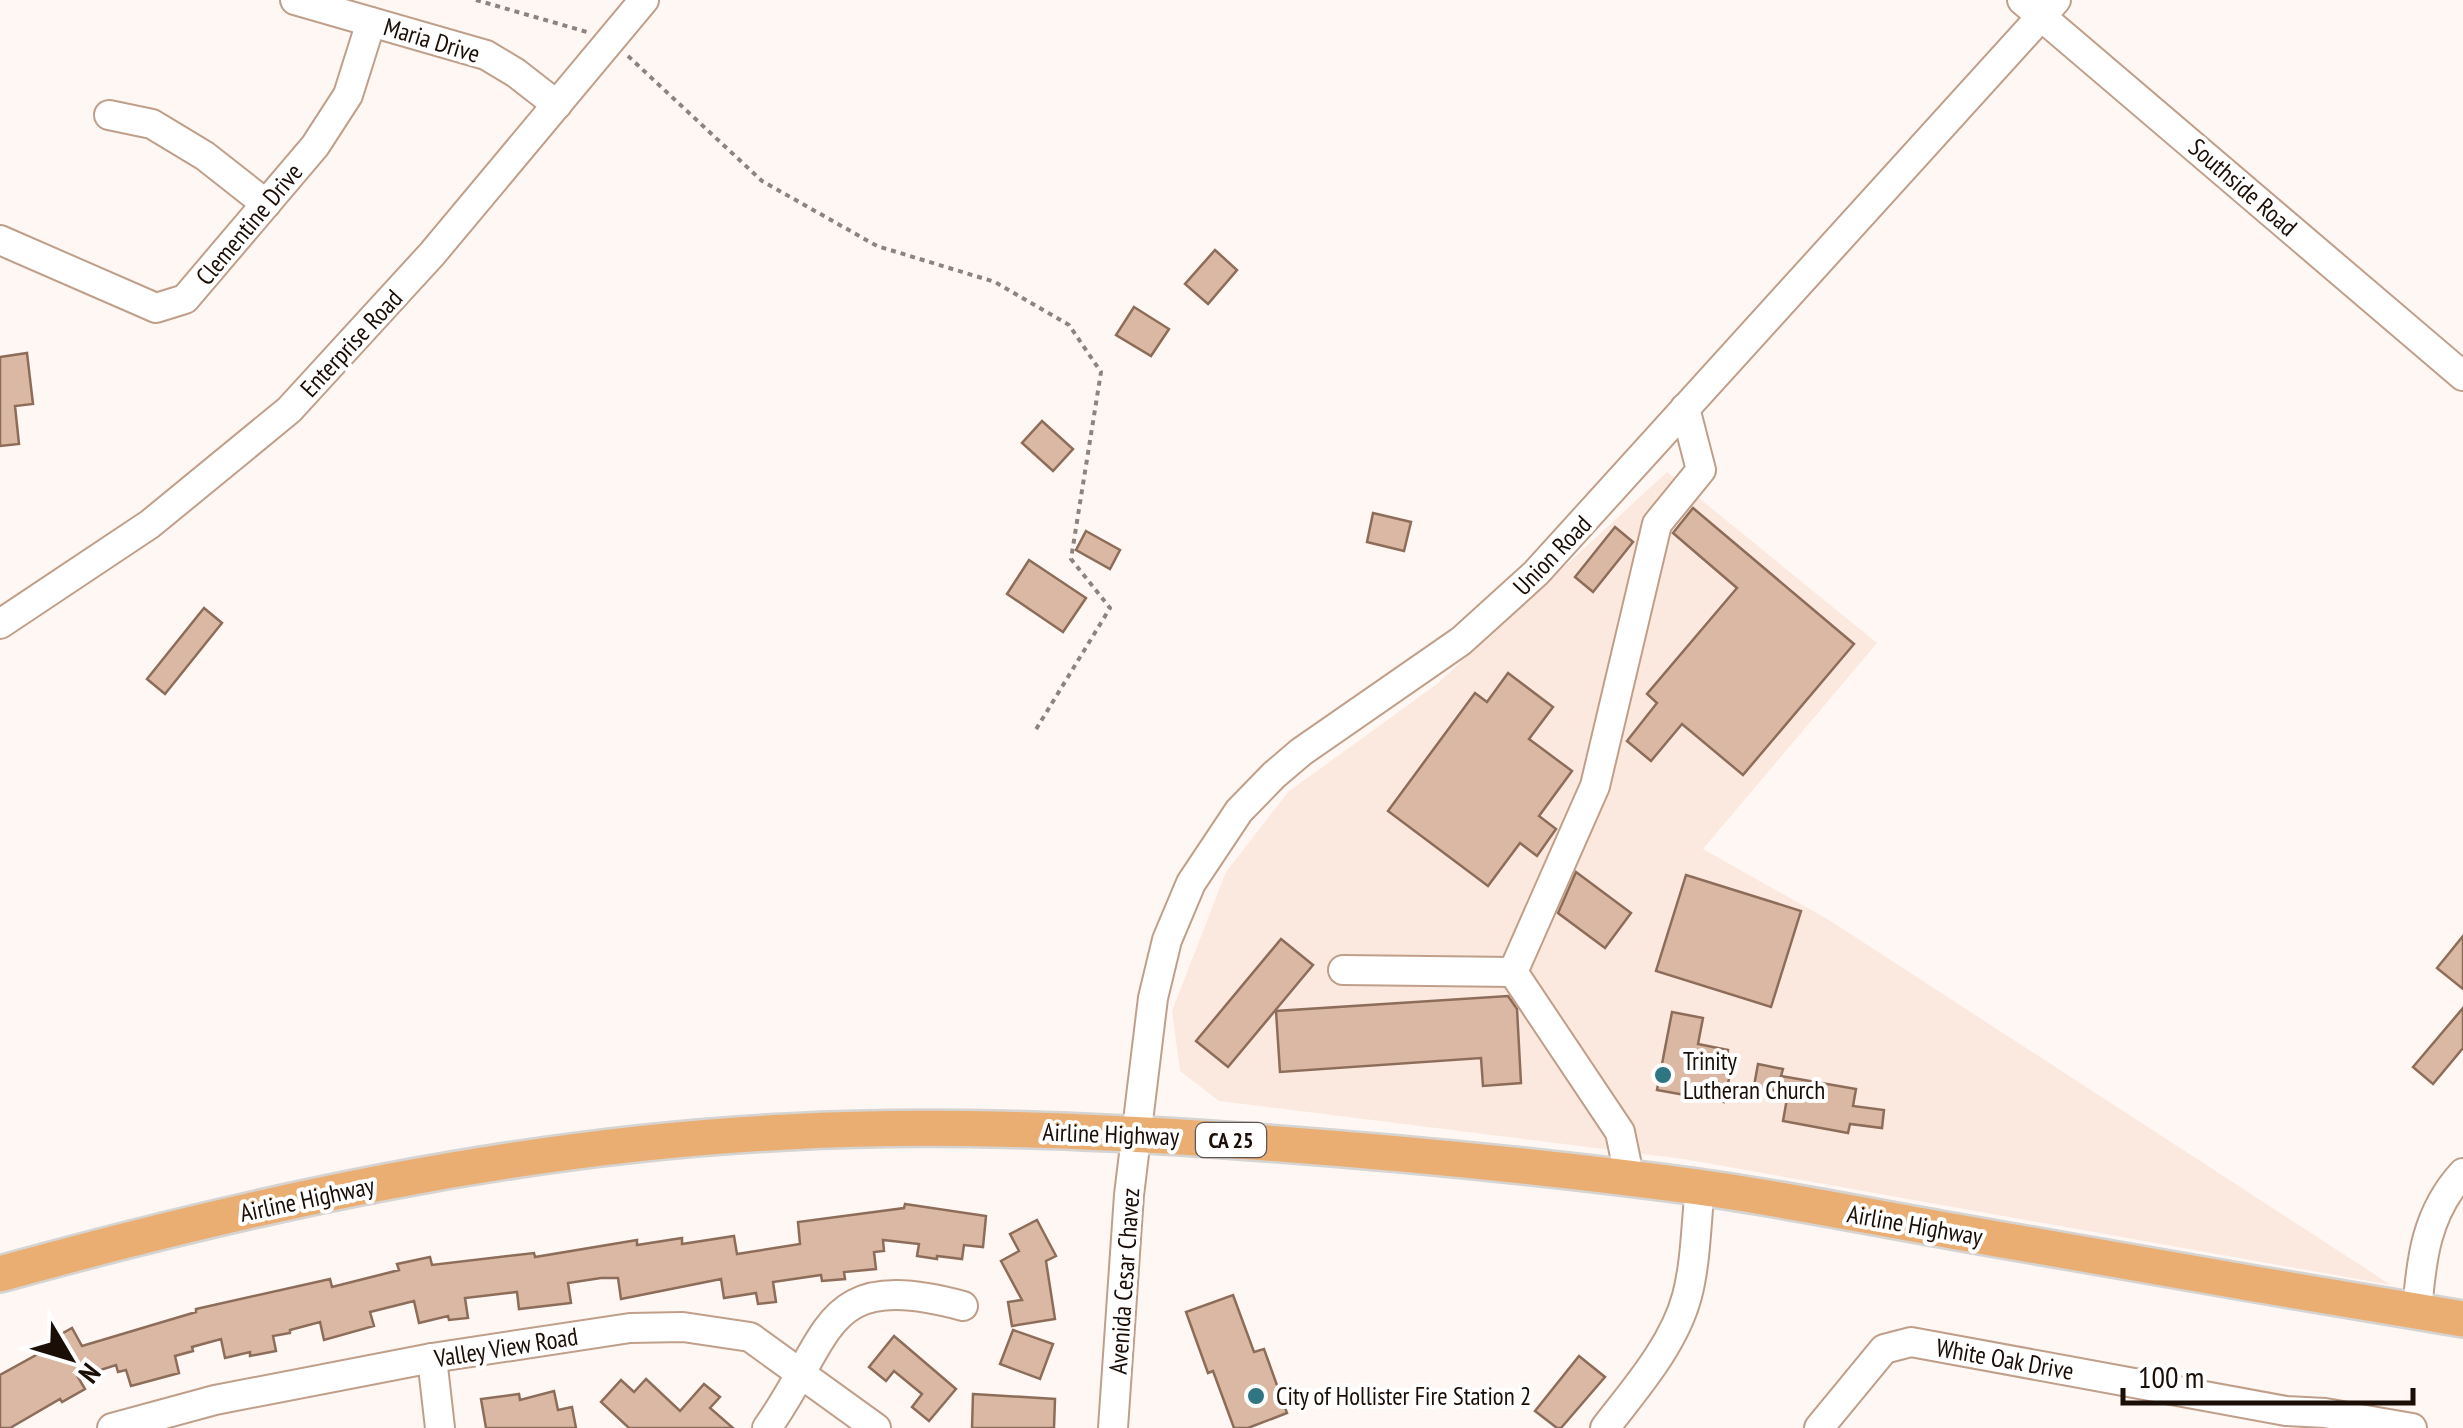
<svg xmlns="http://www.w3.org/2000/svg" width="2463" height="1428" viewBox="0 0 2463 1428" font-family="'PT Sans Narrow',sans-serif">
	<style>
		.built { fill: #fbe9df }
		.building { fill: #dab8a3; stroke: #8d6d5a; stroke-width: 2.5 }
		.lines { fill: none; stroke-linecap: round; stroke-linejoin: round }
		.minor-casing { stroke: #c09f8a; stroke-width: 32 }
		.major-casing { stroke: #d6d4d2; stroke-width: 40 }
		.path { stroke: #8e847f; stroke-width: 4; stroke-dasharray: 5 5; stroke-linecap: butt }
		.minor { stroke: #fff; stroke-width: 28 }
		.major { stroke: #eaae73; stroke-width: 35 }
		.poi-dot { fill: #2f7582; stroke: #fff; stroke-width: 4 }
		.labels { text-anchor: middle; stroke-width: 8; stroke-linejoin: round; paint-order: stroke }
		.shield { fill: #fff; stroke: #5f5651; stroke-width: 2.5 }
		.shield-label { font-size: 22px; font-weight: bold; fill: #1a0e07 }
		.street-label { font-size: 25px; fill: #1a0e07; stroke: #fff }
		.poi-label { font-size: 25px; fill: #1a0e07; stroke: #fff; text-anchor: start }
	</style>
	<rect width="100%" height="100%" fill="#fff7f3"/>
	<!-- built -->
	<polygon class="built" points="1667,472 1877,643 1703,849 1829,920 2391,1285 1684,1159 1219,1101 1180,1071 1172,1011 1226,872 1288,792 1437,684"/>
	<!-- building -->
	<g class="building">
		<polygon points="1215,250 1237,270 1208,304 1185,284"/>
		<polygon points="1134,307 1169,329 1151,356 1116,335"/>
		<polygon points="27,353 33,404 15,406 19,444 0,446 0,357"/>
		<polygon points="1042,421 1073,449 1053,471 1022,443"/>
		<polygon points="1693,508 1854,644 1743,775 1682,724 1651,761 1627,741 1657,703 1647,694 1737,588 1673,533"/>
		<polygon points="1373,513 1411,522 1404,551 1367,542"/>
		<polygon points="1615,527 1633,542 1593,592 1575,577"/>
		<polygon points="1086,531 1120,550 1110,569 1076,550"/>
		<polygon points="1029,560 1086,598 1063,632 1007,594"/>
		<polygon points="204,608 222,623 165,694 147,679"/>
		<polygon points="1508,673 1553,707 1529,739 1572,771 1539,816 1556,829 1537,856 1520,843 1488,886 1388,811 1475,693 1487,702"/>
		<polygon points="1576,872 1631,913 1605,948 1558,913"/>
		<polygon points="1686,875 1801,911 1771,1007 1656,971"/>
		<polygon points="2463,936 2463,989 2437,968"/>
		<polygon points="1281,939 1313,965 1228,1067 1196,1041"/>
		<polygon points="1508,996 1517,1009 1521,1083 1483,1086 1481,1058 1280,1072 1276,1011"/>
		<polygon points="2463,1008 2463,1048 2433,1084 2413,1067"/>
		<polygon points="1672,1012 1703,1018 1698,1044 1728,1050 1724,1073 1730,1074 1724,1102 1657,1090"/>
		<polygon points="1758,1064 1783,1069 1781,1076 1856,1089 1853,1106 1884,1110 1882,1128 1850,1124 1848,1133 1783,1121 1788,1093 1754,1086"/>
		<polygon points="905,1204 986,1216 983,1247 964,1245 962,1259 937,1256 937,1259 917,1256 919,1244 883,1240 884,1251 874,1252 876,1269 844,1272 845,1279 822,1281 821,1275 773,1282 776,1302 758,1304 756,1293 724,1298 721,1279 621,1299 618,1278 601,1278 568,1283 571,1303 519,1309 517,1292 465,1298 468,1318 449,1320 448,1316 419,1323 414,1301 370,1312 374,1326 324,1340 320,1322 290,1330 290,1333 273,1336 276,1351 250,1356 250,1352 225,1358 221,1339 192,1347 193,1351 175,1356 179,1373 131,1386 126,1370 118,1372 116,1365 78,1377 85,1389 62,1402 60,1399 10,1428 0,1428 0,1375 36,1355 33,1350 72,1328 82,1346 196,1312 196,1309 330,1279 332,1287 399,1270 397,1264 430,1257 432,1265 534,1253 535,1257 637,1240 637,1245 682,1238 682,1244 734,1236 737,1254 800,1244 798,1222 904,1208"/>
		<polygon points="1037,1220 1056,1256 1046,1261 1055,1319 1012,1326 1008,1302 1022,1300 1001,1261 1019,1251 1010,1234"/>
		<polygon points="1233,1295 1254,1352 1264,1349 1287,1413 1248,1428 1234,1428 1213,1371 1208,1373 1186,1312"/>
		<polygon points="1013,1330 1053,1344 1040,1379 1000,1364"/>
		<polygon points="894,1336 956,1389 929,1421 912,1407 922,1394 894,1371 886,1381 869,1367"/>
		<polygon points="1579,1356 1605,1377 1561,1428 1557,1428 1535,1411"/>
		<polygon points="646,1379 680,1411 704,1384 720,1397 710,1408 733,1428 629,1428 601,1402 621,1380 634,1392"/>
		<polygon points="554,1391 558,1410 572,1407 576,1428 486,1428 481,1399 519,1394 520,1400"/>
		<polygon points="973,1394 1055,1399 1054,1428 972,1428"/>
	</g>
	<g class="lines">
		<defs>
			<g id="minor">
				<polyline points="295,0 486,55 516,73 557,105"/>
				<polyline points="2022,0 2463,376"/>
				<polyline points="109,115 152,124 205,156 266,204"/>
				<polyline points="0,240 156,308 185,299 315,146 348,95 371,22"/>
				<polyline points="0,624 150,524 289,410 432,254 644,0"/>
				<polyline points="1343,970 1513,972"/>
				<polyline points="1630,1180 1620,1132 1513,972 1595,786 1657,524 1701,470 1685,408"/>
				<path d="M2417,1312C2421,1260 2426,1213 2463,1173"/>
				<polyline points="432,1358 440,1428"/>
				<polyline points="112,1428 215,1400 432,1358 630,1328 683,1327 750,1337 876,1428"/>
				<path d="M767,1428C834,1334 821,1268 963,1306"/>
				<polyline points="1113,1428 1129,1195 1153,998 1167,940 1191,883 1239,811 1274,775 1301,752 1461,641 1536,573 2056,0"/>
				<path d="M1605,1428C1635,1389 1674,1345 1687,1296C1696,1262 1696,1223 1700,1188"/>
				<polyline points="1819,1428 1884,1349 1911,1342 2286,1411 2325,1413 2412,1428"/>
			</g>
			<path id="major" d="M0,1274C256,1203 521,1145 787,1132C932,1124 1080,1130 1225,1140C1383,1151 1541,1166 1698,1187C1785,1199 1871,1217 1957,1232C2126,1262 2294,1291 2463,1319"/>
		</defs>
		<!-- minor casing -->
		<use href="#minor" class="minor-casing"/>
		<!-- major casing -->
		<use href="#major" class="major-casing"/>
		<!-- path -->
		<g class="path">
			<polyline points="476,0 587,32"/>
			<polyline points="628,56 762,181 877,246 995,282 1069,325 1101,372 1071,559 1110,608 1035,731"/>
		</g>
		<!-- minor -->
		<use href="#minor" class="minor"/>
		<!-- major -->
		<use href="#major" class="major"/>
	</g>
	<!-- markers -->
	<g class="poi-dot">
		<circle cx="1663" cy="1075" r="10"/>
		<circle cx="1256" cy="1396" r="10"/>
	</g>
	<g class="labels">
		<!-- shield labels -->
		<rect class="shield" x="1196" y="1123" width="70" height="34" rx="8"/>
		<g class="shield-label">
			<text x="1231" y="1148">CA 25</text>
		</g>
		<!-- street labels -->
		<g class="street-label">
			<text transform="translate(432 40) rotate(17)" y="9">Maria Drive</text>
			<text transform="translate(2243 187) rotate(41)" y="9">Southside Road</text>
			<text transform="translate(249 224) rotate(-50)" y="9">Clementine Drive</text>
			<text transform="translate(351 343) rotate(-47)" y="9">Enterprise Road</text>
			<text transform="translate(1552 555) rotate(-46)" y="9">Union Road</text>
			<text transform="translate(1111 1134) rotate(2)" y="9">Airline Highway</text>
			<text transform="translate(307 1199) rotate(-12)" y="9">Airline Highway</text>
			<text transform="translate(1915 1225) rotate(10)" y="9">Airline Highway</text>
			<text transform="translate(1124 1281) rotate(-86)" y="9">Avenida Cesar Chavez</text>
			<text transform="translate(506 1347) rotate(-9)" y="9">Valley View Road</text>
			<text transform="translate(2005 1359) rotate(10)" y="9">White Oak Drive</text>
		</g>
		<!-- poi labels -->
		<g class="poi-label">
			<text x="1683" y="1070">Trinity<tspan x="1683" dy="29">Lutheran Church</tspan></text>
			<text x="1276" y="1405">City of Hollister Fire Station 2</text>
		</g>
	</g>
	<!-- north arrow -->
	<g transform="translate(70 1358) rotate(128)" stroke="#ffffff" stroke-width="8" paint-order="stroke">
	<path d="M0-8L18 38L0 25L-18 38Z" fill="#1a0e07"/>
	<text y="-15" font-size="28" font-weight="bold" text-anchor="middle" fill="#1a0e07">N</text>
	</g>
	<!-- scale -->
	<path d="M2123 1388v15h290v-15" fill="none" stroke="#1a0e07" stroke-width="5"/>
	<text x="2138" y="1388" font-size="30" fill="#1a0e07" stroke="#ffffff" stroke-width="8" paint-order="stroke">100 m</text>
</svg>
